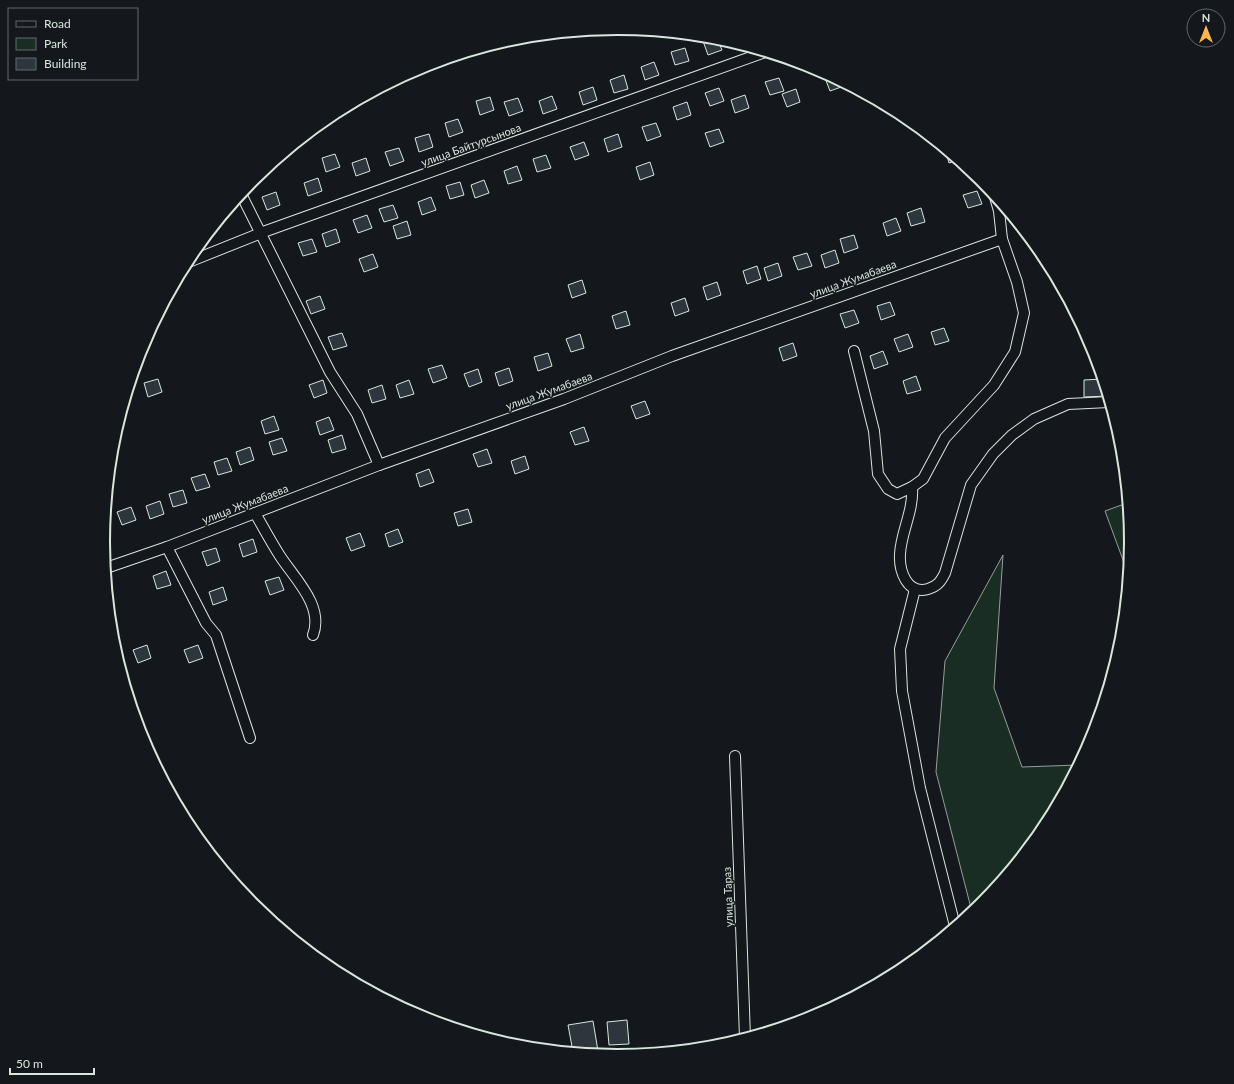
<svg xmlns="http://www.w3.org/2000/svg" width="1234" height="1084" viewBox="0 0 1234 1084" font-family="Lato,sans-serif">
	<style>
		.green { fill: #1a2d24; stroke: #939e99 }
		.building { fill: #2c363c; stroke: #d8e6dc }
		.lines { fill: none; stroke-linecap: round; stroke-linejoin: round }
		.street-casing { stroke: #d8e6dc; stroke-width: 12 }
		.street { stroke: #14181c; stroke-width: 10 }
		.labels { text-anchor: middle; stroke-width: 3; stroke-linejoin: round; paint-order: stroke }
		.street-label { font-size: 11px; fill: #d8e6dc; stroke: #14181c }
		.rim { fill: none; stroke: #d8e6dc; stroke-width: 2 }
	</style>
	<rect width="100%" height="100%" fill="#14181c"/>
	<!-- green -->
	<g class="green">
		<polygon points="1127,503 1131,542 1127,581 1123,560 1105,511"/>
		<polygon points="1003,555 994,688 1022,767 1078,765 1044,828 980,906 972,912 936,772 945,661"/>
	</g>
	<!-- building -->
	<g class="building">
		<polygon points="715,38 717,38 722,50 708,55 703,41"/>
		<polygon points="685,48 689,61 675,65 671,52"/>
		<polygon points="654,62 659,75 645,80 641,67"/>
		<polygon points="624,75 628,89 614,93 610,80"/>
		<polygon points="830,76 842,82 844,86 830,91 825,78"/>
		<polygon points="779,78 784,91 770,95 765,82"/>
		<polygon points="593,87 597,100 583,105 579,92"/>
		<polygon points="719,88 724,101 710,106 705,93"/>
		<polygon points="796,89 800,102 787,107 782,94"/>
		<polygon points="745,95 749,108 735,113 731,100"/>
		<polygon points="552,96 557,109 543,114 539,101"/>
		<polygon points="490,97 494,110 480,115 476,101"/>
		<polygon points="518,98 523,111 509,116 504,102"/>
		<polygon points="687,102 691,115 677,120 673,107"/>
		<polygon points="458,119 463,132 449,137 445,123"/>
		<polygon points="656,123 661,136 647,141 642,127"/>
		<polygon points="719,129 724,142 710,147 705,133"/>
		<polygon points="429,134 433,147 419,152 415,138"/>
		<polygon points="618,134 622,147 608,152 604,139"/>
		<polygon points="584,142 589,155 575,160 570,147"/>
		<polygon points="399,148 404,161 390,166 385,152"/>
		<polygon points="945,149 958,160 949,163"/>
		<polygon points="335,154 340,167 326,172 322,158"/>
		<polygon points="546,155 551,168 537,172 533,159"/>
		<polygon points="366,158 370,171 356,176 352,163"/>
		<polygon points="650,162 654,175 640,180 636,167"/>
		<polygon points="517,166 522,180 508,184 504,171"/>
		<polygon points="318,178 322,191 308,196 304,183"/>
		<polygon points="484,180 489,193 475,198 471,185"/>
		<polygon points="460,182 464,195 450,199 446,186"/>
		<polygon points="977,191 982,204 968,208 963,195"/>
		<polygon points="276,192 280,205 267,210 262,197"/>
		<polygon points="431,197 436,210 422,215 418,202"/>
		<polygon points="393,205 398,218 384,222 379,209"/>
		<polygon points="921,208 925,222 911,226 907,213"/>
		<polygon points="367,215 372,228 358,233 353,220"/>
		<polygon points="896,218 901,231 887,236 883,223"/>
		<polygon points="407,221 411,235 397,239 393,226"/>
		<polygon points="336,229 340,242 326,247 322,234"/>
		<polygon points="854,235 858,248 844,253 840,239"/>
		<polygon points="312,239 317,252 303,256 298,243"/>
		<polygon points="835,250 839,263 825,268 821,255"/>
		<polygon points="807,253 812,266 798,270 793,257"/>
		<polygon points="373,254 378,267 364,272 359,259"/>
		<polygon points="778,263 782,276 768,281 764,268"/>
		<polygon points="757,266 761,279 747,284 743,271"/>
		<polygon points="582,280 586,293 572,298 568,285"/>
		<polygon points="717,282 721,295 707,300 703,287"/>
		<polygon points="320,296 325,309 311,314 306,301"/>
		<polygon points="685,298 689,311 675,316 671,303"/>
		<polygon points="890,302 895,315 881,320 877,306"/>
		<polygon points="854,310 859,323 845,328 840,314"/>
		<polygon points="626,311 630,325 616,329 612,316"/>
		<polygon points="944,328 949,341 935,345 931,332"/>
		<polygon points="342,333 347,346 333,350 328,337"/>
		<polygon points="580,334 584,348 571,352 566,339"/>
		<polygon points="908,334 913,347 899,352 894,339"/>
		<polygon points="793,343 797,356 783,361 779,348"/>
		<polygon points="883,351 888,364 874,369 870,356"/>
		<polygon points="548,353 552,366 538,371 534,357"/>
		<polygon points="442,365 447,378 433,383 428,369"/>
		<polygon points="509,368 513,381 499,386 495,373"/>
		<polygon points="478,369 482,382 469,387 464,374"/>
		<polygon points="916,376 921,390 907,394 903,381"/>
		<polygon points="158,379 162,392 148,397 144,383"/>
		<polygon points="1102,379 1107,396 1084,397 1084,380"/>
		<polygon points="323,380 327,393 314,398 309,385"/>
		<polygon points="409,380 414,394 400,398 396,385"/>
		<polygon points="382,385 386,399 372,403 368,390"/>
		<polygon points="645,401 650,414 636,419 631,406"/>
		<polygon points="274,416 279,430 265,434 261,421"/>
		<polygon points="329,417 334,430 320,435 316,422"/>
		<polygon points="584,427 589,441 575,445 570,432"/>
		<polygon points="342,435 346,449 332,453 328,440"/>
		<polygon points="282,438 287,451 273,455 269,442"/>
		<polygon points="250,447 254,460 240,465 236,452"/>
		<polygon points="487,449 492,463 478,467 473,454"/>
		<polygon points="525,456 529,469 515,474 511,461"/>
		<polygon points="227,458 232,471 218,475 214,462"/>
		<polygon points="429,469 434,482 420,487 416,474"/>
		<polygon points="205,474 210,487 196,491 191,478"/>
		<polygon points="183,490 187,503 173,507 169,494"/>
		<polygon points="160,501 164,514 150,519 146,506"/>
		<polygon points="131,507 136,520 122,525 117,512"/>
		<polygon points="468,509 472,522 458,526 454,513"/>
		<polygon points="105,520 110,533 104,535"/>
		<polygon points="398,529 403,542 389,547 385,534"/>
		<polygon points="360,533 365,546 351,551 346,538"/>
		<polygon points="253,539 257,552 243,557 239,544"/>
		<polygon points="216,548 220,561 207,566 202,552"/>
		<polygon points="166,571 171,585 157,589 153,576"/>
		<polygon points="279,577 284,590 270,595 265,581"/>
		<polygon points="223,587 227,600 213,605 209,592"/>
		<polygon points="147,645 151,658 138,663 133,650"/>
		<polygon points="198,645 203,658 189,663 184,650"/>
		<polygon points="627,1020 629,1044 609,1045 607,1022"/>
		<polygon points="593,1021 598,1051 587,1053 573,1052 568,1025"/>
	</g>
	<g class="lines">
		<defs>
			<g id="street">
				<polyline points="241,194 330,372 357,414 379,465"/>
				<polyline points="186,263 266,231 765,52"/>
				<polyline points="854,351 874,431 878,474 888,489 897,494 912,487 923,479 945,438 994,385 1015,352 1024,313 1017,282 1002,239 999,211 995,197"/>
				<path d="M912,487C914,510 901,532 900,554C899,571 907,595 928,589C938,586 941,581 945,573L971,485L993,454L1012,435L1034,419L1068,404L1109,402"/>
				<path d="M255,513C263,527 271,542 280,556C295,579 324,606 313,635"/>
				<polyline points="167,547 206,623 216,635 250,738"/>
				<polyline points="106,568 167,547 379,465 564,399 672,356 1002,239"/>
				<polyline points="915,589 900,649 902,691 920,788 955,926"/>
				<polyline points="735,756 745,1038"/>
			</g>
		</defs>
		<!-- street casing -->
		<use href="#street" class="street-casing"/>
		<!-- street -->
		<use href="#street" class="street"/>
	</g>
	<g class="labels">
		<!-- street labels -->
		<g class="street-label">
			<text transform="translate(471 145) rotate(-20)" y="4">улица Байтурсынова</text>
			<text transform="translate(853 279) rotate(-20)" y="4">улица Жумабаева</text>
			<text transform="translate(549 391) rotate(-20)" y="4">улица Жумабаева</text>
			<text transform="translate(245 504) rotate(-21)" y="4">улица Жумабаева</text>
			<text transform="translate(728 897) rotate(-92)" y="4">улица Тараз</text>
		</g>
	</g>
	<!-- crop -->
	<path d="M0 0H1234V1084H0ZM110 542a507 507 0 1 1 1014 0a507 507 0 1 1-1014 0Z" fill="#14181c" fill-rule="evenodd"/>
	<path class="rim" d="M110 542a507 507 0 1 1 1014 0a507 507 0 1 1-1014 0Z"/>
	<!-- legend -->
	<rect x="8" y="8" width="130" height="72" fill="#14181c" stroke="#626a69"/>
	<rect x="16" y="21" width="20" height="6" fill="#14181c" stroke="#626a69"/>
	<text x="44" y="28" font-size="12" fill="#d8e6dc">Road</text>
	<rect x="16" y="38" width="20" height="12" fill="#1a2d24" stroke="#626a69"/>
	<text x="44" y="48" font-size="12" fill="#d8e6dc">Park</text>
	<rect x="16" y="58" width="20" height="12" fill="#2c363c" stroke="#626a69"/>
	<text x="44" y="68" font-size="12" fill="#d8e6dc">Building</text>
	<!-- north arrow -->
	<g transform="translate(1206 28)"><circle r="19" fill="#14181c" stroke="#626a69"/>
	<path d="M0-3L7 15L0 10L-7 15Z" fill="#ffb74d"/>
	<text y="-6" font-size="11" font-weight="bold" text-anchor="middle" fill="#d8e6dc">N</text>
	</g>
	<!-- scale -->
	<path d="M10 1068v6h84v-6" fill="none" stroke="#d8e6dc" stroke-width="2"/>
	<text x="16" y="1068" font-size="12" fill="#d8e6dc" stroke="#14181c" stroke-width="3" paint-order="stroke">50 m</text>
</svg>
